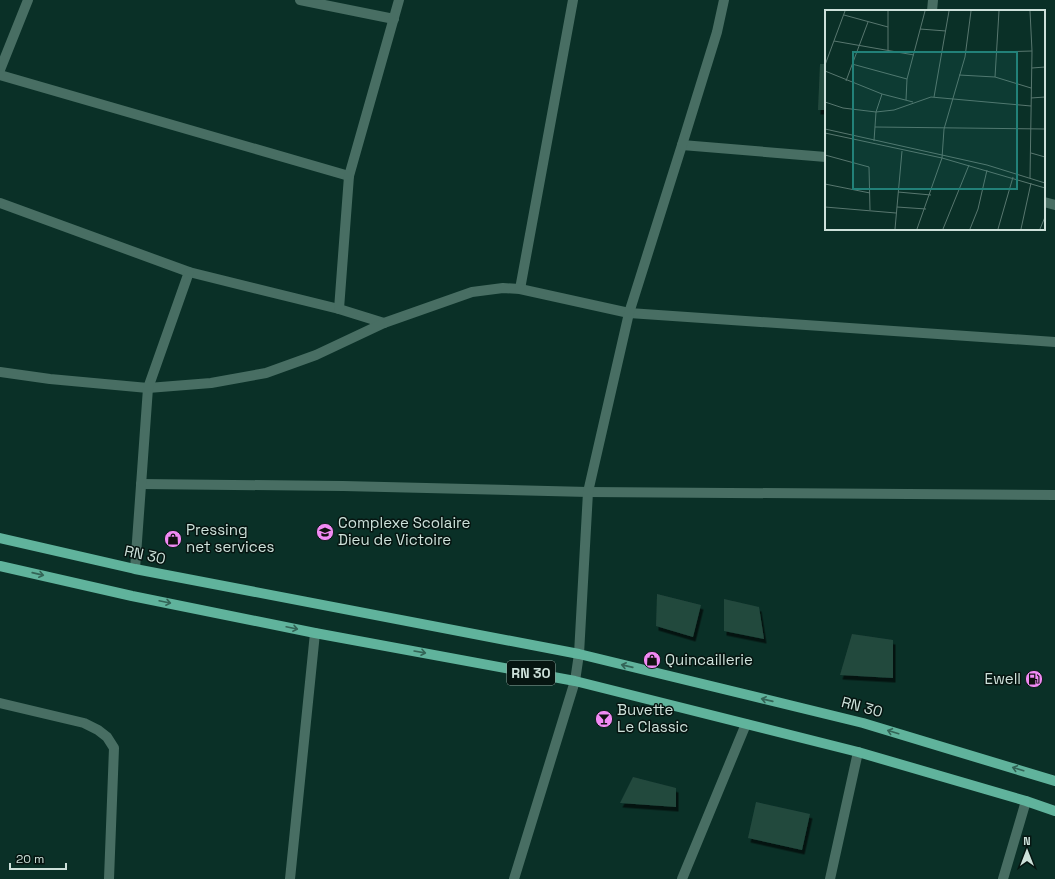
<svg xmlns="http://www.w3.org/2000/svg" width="1055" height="879" viewBox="0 0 1055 879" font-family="'Space Grotesk',sans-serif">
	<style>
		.building { fill: #24483e; filter: url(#shadow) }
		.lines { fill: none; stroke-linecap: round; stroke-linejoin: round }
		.street { stroke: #486e63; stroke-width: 10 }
		.primary { stroke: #60b39c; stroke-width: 10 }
		.oneway { stroke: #336456 }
		.labels { text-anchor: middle; stroke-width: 3; stroke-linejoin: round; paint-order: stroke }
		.shield { fill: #061511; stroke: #91a49e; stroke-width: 1 }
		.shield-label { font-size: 14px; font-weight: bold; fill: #cde1da }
		.poi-label { font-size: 15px; fill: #cde1da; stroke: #061511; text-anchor: start }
		.street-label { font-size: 15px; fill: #cde1da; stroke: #061511 }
		.inset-road { fill: none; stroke: #58776f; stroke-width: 1 }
		.view { fill: #228179; fill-opacity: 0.15; stroke: #228179; stroke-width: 2 }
		.inset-edge { fill: none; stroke: #cde1da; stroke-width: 2 }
	</style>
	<defs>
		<filter id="shadow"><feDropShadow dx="2.5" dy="4.5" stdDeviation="0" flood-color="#0009"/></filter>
	</defs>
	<rect width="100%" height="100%" fill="#0a3027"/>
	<!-- building -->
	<g class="building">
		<polygon points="820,64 826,64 826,110 818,110"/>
		<polygon points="657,594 701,605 693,637 656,626"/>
		<polygon points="724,599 759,607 764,639 724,631"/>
		<polygon points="852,634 893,640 893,678 840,675"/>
		<polygon points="633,777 676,788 676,807 620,803"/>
		<polygon points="756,802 810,814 802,850 748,838"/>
	</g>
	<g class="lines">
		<!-- street -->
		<g class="street">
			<polyline points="300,0 394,19"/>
			<polyline points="932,11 933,0"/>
			<polyline points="0,70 28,0"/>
			<polyline points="0,75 349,176"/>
			<polyline points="682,145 826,157"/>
			<polyline points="1044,202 1055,205"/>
			<polyline points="0,203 189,272 339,309 384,323"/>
			<polyline points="520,289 573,0"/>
			<polyline points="339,309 349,176 399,0"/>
			<polyline points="0,372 50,379 148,388 211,383 266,373 316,355 384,323 472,292 503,288 520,289 629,313 1055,342"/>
			<polyline points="141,484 343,486 588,492 1055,495"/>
			<polyline points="135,569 148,388 189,272"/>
			<polyline points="0,703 84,723 98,730 107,737 114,748 109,879"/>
			<polyline points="290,879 315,633"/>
			<polyline points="514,879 575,681 579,654 588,492 629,313 682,145 717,32 724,0"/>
			<polyline points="682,879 746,724"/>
			<polyline points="830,879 858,752"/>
			<polyline points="1003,879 1026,801"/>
		</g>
		<!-- primary -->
		<g class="primary">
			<polyline points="0,538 135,569 579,654 863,723 1055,781"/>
			<polyline points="0,566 132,596 315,633 575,681 858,752 1026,801 1055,811"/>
		</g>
	</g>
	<!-- one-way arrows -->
	<defs><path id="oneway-shaft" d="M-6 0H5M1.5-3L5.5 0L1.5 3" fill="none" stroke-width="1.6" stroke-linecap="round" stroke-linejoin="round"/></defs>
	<g class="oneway">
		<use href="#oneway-shaft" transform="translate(38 574) rotate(13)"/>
		<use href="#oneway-shaft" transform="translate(165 602) rotate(12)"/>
		<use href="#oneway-shaft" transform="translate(292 628) rotate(12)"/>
		<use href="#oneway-shaft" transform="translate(420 652) rotate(10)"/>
		<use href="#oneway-shaft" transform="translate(627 666) rotate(-167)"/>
		<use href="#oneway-shaft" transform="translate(767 700) rotate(-167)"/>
		<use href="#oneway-shaft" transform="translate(893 732) rotate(-163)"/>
		<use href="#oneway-shaft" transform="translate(1018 769) rotate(-163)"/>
	</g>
	<!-- icons -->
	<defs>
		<symbol id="school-disc" viewBox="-11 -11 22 22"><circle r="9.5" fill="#f18af4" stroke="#061511"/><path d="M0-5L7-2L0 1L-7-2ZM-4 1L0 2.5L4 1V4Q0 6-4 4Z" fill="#111"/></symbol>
		<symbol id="shop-disc" viewBox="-11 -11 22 22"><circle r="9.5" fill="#f18af4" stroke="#061511"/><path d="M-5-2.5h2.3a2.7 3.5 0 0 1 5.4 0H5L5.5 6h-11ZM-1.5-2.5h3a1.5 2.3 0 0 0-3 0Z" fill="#111"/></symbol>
		<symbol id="fuel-disc" viewBox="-11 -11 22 22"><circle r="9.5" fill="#f18af4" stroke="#061511"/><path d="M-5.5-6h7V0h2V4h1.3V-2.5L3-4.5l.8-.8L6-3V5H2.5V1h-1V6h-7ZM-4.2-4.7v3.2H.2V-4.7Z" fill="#111"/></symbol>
		<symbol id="bar-disc" viewBox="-11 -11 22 22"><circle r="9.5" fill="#f18af4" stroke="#061511"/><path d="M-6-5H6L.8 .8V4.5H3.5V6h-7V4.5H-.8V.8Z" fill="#111"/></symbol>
	</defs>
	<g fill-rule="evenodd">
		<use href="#school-disc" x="315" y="522" width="20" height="20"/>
		<use href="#shop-disc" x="163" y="529" width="20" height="20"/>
		<use href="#shop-disc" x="642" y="650" width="20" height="20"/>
		<use href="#fuel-disc" x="1024" y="669" width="20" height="20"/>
		<use href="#bar-disc" x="594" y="709" width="20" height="20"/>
	</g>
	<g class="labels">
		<!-- shield labels -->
		<rect class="shield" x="507" y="661" width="48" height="24" rx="3"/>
		<g class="shield-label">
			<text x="531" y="678">RN 30</text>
		</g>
		<!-- poi labels -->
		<g class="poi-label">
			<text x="338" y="528">Complexe Scolaire<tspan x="338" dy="17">Dieu de Victoire</tspan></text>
			<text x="186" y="535">Pressing<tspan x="186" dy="17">net services</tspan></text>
			<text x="665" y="665">Quincaillerie</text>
			<text x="1021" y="684" text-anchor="end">Ewell</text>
			<text x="617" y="715">Buvette<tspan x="617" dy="17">Le Classic</tspan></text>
		</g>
		<!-- street labels -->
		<g class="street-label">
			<text transform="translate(145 555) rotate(12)" y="5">RN 30</text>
			<text transform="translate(862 707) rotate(15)" y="5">RN 30</text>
		</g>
	</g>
	<!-- overview -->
	<g transform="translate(825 10)">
		<rect width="220" height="220" fill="#0a3027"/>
		<path class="inset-road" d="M63,1V40M205,1L207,41L205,168M19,5L63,17M95,19L121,21M9,31L89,45M173,42L207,41M27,54L82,69M0,55L20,1M207,58L220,57M0,61L57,84L88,92M134,65L170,67L206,78M170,67L174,1M21,71L43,12M109,87L124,1M206,88L220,87M81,90L82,69L100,1M0,92L18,98L51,102L69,100L106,87L206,96M50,117L220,119M0,119L162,155L220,173M0,123L117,148L220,178M49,131L51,102L57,84M206,143L220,147M0,145L44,157L45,200M0,174L45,183M73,182L106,185M0,197L71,203M72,197L101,199M70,219L77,141M92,219L117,148L119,119L140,47L146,1M118,219L144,155M145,219L153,199L162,160M173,219L188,167M196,219L206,173M215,219L220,207"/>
		<path class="view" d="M28,42H192V179H28Z"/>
		<rect width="220" height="220" class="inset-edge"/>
	</g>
	<!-- north arrow -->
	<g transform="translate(1027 851)" stroke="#061511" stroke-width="3" paint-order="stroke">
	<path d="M0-3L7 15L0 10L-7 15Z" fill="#cde1da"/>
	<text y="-6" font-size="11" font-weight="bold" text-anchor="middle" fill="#cde1da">N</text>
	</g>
	<!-- scale -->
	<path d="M10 863v6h56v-6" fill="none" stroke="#cde1da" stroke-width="2"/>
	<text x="16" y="863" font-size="12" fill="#cde1da" stroke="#061511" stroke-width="3" paint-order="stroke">20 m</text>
</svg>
